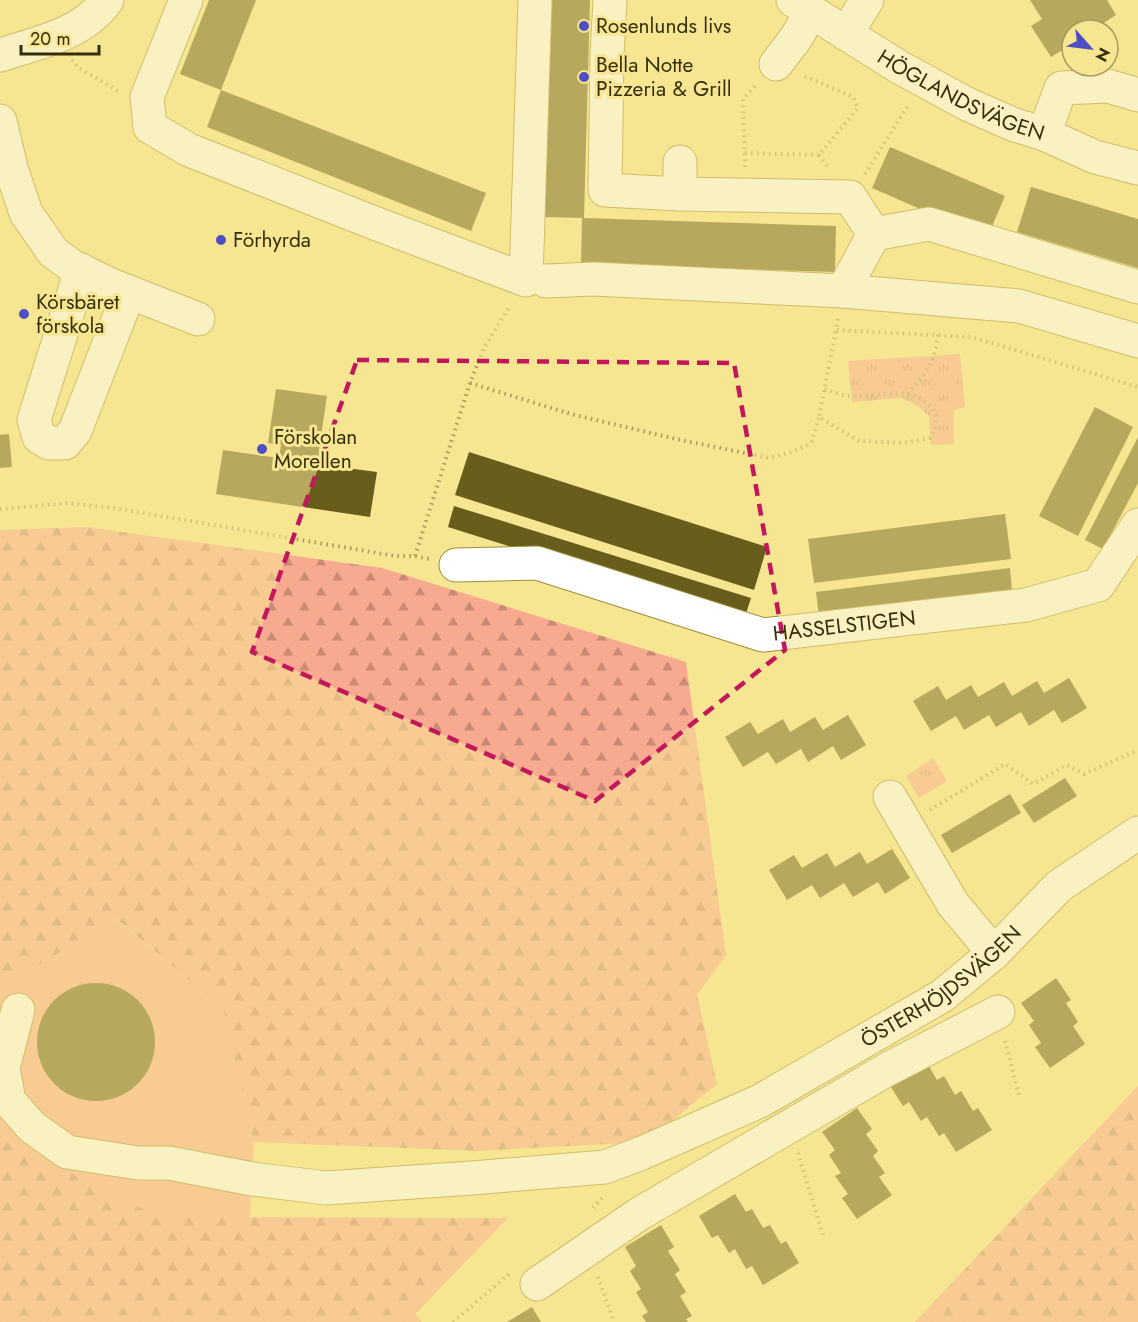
<svg xmlns="http://www.w3.org/2000/svg" width="1138" height="1322" viewBox="0 0 1138 1322" font-family="Jost,sans-serif">
	<style>
		.grass { fill: #f8aa91 }
		.forest { fill: url(#forest-firs) }
		.park { fill: url(#park-tufts) }
		.building { fill: #695d1c }
		.lines { fill: none; stroke-linecap: round; stroke-linejoin: round }
		.minor-casing { stroke: #9e8d39; stroke-width: 35 }
		.path { stroke: #a69959; stroke-width: 4; stroke-dasharray: 1.5 4.5; stroke-linecap: butt }
		.minor { stroke: #fff; stroke-width: 33 }
		.marked { fill: none; stroke: #c2185b; stroke-width: 4.5; stroke-dasharray: 12 8; stroke-linejoin: round }
		.poi-dot { fill: #4f4ec4; stroke: #f6e591; stroke-width: 2 }
		.labels { text-anchor: middle; stroke-width: 6; stroke-linejoin: round; paint-order: stroke }
		.poi-label { font-size: 21px; fill: #352e0a; stroke: #f6e591; text-anchor: start }
		.street-label { font-size: 21px; fill: #352e0a; stroke: #f6e591 }
	</style>
	<defs>
		<pattern id="forest-firs" width="22" height="20" patternUnits="userSpaceOnUse" patternTransform="scale(1.5)"><rect width="22" height="20" fill="#f8aa91"/><path d="M5 1l3.5 6h-7zM16 11l3.5 6h-7z" fill="#ca8b75"/></pattern>
		<pattern id="park-tufts" width="24" height="20" patternUnits="userSpaceOnUse" patternTransform="scale(1.5)"><rect width="24" height="20" fill="#f8aa91"/><path d="M3 7l-1-3M5 7V3M7 7l1-3M15 17l-1-3M17 17v-4M19 17l1-3" fill="none" stroke="#ca8b75"/></pattern>
	</defs>
	<rect width="100%" height="100%" fill="#f6e591"/>
	<!-- grass -->
	<polygon class="grass" points="114,918 223,1008 254,1142 250,1217 159,1217 31,1153 0,1133 0,980 12,982"/>
	<!-- forest -->
	<g class="forest">
		<polygon points="86,527 382,568 686,662 726,955 697,995 717,1084 646,1142 477,1151 254,1142 223,1008 115,918 12,982 0,980 0,530"/>
		<polygon points="1138,1086 1138,1322 915,1322"/>
		<polygon points="0,1133 31,1153 159,1217 508,1218 415,1314 422,1322 0,1322"/>
	</g>
	<!-- park -->
	<g class="park">
		<polygon points="960,354 965,407 954,410 954,444 931,445 929,416 918,406 902,398 852,402 848,361"/>
		<polygon points="933,758 947,781 919,798 906,776"/>
	</g>
	<!-- building -->
	<g class="building">
		<polygon points="209,0 256,0 221,90 180,74"/>
		<polygon points="548,0 590,0 584,218 542,217"/>
		<polygon points="1030,0 1107,0 1116,15 1093,30 1072,30 1072,44 1051,57 1031,26 1042,19"/>
		<polygon points="221,90 486,193 471,231 207,127"/>
		<polygon points="890,147 1005,196 987,238 872,188"/>
		<polygon points="1031,187 1138,219 1138,268 1017,232"/>
		<polygon points="582,218 836,226 835,272 581,264"/>
		<polygon points="276,389 327,396 319,450 326,451 324,465 377,472 370,517 216,494 223,450 279,458 281,445 268,443"/>
		<polygon points="1095,407 1133,427 1078,536 1039,516"/>
		<polygon points="9,434 12,467 0,468 0,435"/>
		<polygon points="1138,437 1138,483 1103,549 1085,540"/>
		<polygon points="469,452 767,547 754,590 455,495"/>
		<polygon points="454,506 751,598 744,620 448,527"/>
		<polygon points="1005,514 1011,559 814,583 808,539"/>
		<polygon points="1010,568 1012,591 819,616 816,592"/>
		<polygon points="1069,678 1087,708 1062,723 1054,710 1029,726 1021,712 996,727 989,715 964,730 956,716 931,731 913,701 938,686 946,700 971,685 978,697 1004,682 1012,696 1037,681 1044,693"/>
		<polygon points="848,715 866,745 841,760 833,746 808,762 801,749 776,764 768,752 743,767 725,737 750,722 758,734 783,719 790,732 815,717 823,730"/>
		<polygon points="1065,778 1077,796 1034,823 1022,805"/>
		<polygon points="1010,794 1021,813 952,853 941,835"/>
		<polygon points="892,849 910,878 885,894 878,882 853,897 844,883 820,898 812,885 787,900 769,870 794,855 802,868 827,853 835,867 860,852 867,864"/>
		<polygon points="1056,978 1071,1000 1066,1003 1078,1022 1073,1026 1085,1044 1050,1068 1035,1047 1041,1043 1029,1025 1034,1021 1021,1003"/>
		<circle cx="96" cy="1042" r="59"/>
		<polygon points="926,1061 937,1080 944,1076 955,1095 961,1091 973,1111 978,1108 992,1130 956,1152 944,1133 939,1136 927,1117 921,1121 909,1102 903,1106 889,1084"/>
		<polygon points="857,1108 872,1129 866,1134 878,1151 873,1156 885,1173 879,1177 892,1195 857,1219 842,1198 848,1194 835,1176 841,1173 829,1155 835,1150 822,1132"/>
		<polygon points="735,1194 746,1212 752,1209 763,1228 770,1225 781,1244 786,1241 799,1263 763,1285 752,1266 746,1269 735,1249 729,1253 718,1235 712,1238 699,1216"/>
		<polygon points="661,1225 674,1247 668,1251 680,1270 675,1274 686,1292 680,1296 692,1316 686,1319 688,1322 646,1322 642,1316 648,1312 636,1292 641,1289 630,1271 636,1266 625,1247"/>
		<polygon points="532,1307 541,1322 507,1322"/>
	</g>
	<g class="lines">
		<defs>
			<g id="minor">
				<polyline points="186,0 147,97 150,127 189,150 377,224 526,280 535,0"/>
				<polyline points="610,0 607,55 605,190 680,194 850,197 874,234"/>
				<path id="s1" d="M793,0L899,67L967,104L1012,124L1044,134L1095,157L1138,168"/>
				<polyline points="846,34 867,0"/>
				<path d="M0,55C37,43 84,34 107,0"/>
				<polyline points="776,64 796,38 811,12"/>
				<polyline points="0,121 11,168 26,213 53,252 72,266 111,285 198,319"/>
				<polyline points="1044,134 1061,88 1108,86 1138,95"/>
				<polyline points="680,162 680,194"/>
				<polyline points="81,270 34,420 39,437 49,443 65,443 75,431 129,292"/>
				<polyline points="546,281 593,279 843,291 1019,306 1138,341"/>
				<polyline points="843,291 874,234 929,224 1138,287"/>
				<path id="s2" d="M456,565L537,563L763,635L1026,605L1098,585L1138,525"/>
				<polyline points="890,797 953,904 994,953"/>
				<path id="s3" d="M18,1010L3,1068L9,1101L32,1127L67,1152L138,1163H169L252,1179L326,1188L472,1178L605,1167L642,1153L760,1101L942,996L994,953L1059,886L1138,833"/>
				<polyline points="537,1284 639,1214 888,1069 998,1012"/>
			</g>
		</defs>
		<!-- minor casing -->
		<use href="#minor" class="minor-casing"/>
		<!-- path -->
		<g class="path">
			<polyline points="72,60 79,68 120,92"/>
			<polyline points="745,153 819,155 858,108 853,97 802,75"/>
			<polyline points="819,155 828,167"/>
			<polyline points="745,167 743,99 757,84"/>
			<polyline points="865,174 909,104"/>
			<polyline points="838,319 836,330 972,337 1138,387"/>
			<polyline points="470,383 571,414 676,439 769,458 792,452 806,446 812,441 819,417"/>
			<path d="M825,389C833,392 843,396 852,396C879,398 911,383 932,408C939,417 936,429 930,438L903,443L859,441L819,417L836,330"/>
			<path d="M908,394C924,376 936,360 938,335"/>
			<polyline points="0,509 69,503 120,509 395,556 415,556 429,559"/>
			<polyline points="415,556 470,383 484,348 510,306"/>
			<polyline points="930,810 1005,764 1033,784 1067,765 1084,774 1138,750"/>
			<polyline points="1005,1041 1020,1099"/>
			<polyline points="798,1153 824,1238"/>
			<polyline points="593,1208 604,1196"/>
			<polyline points="598,1277 614,1322"/>
			<polyline points="453,1322 509,1274"/>
		</g>
		<!-- minor -->
		<use href="#minor" class="minor"/>
	</g>
	<!-- marked area -->
	<path d="M0 0H1138V1322H0ZM357,360L734,363L785,650L595,801L252,652Z" fill="#f6e591" fill-opacity=".55" fill-rule="evenodd"/>
	<path class="marked" d="M357,360L734,363L785,650L595,801L252,652Z"/>
	<!-- markers -->
	<g class="poi-dot">
		<circle cx="584" cy="26" r="6"/>
		<circle cx="584" cy="77" r="6"/>
		<circle cx="221" cy="240" r="6"/>
		<circle cx="24" cy="314" r="6"/>
		<circle cx="262" cy="449" r="6"/>
	</g>
	<g class="labels">
		<!-- poi labels -->
		<g class="poi-label">
			<text x="596" y="33">Rosenlunds livs</text>
			<text x="596" y="72">Bella Notte<tspan x="596" dy="24">Pizzeria &amp; Grill</tspan></text>
			<text x="233" y="247">Förhyrda</text>
			<text x="36" y="309">Körsbäret<tspan x="36" dy="24">förskola</tspan></text>
			<text x="274" y="444">Förskolan<tspan x="274" dy="24">Morellen</tspan></text>
		</g>
		<!-- street labels -->
		<g class="street-label">
			<text dy="7" stroke="none"><textPath href="#s1" startOffset="194">HÖGLANDSVÄGEN</textPath></text>
			<text dy="7" stroke="none"><textPath href="#s2" startOffset="400">HASSELSTIGEN</textPath></text>
			<text dy="7" stroke="none"><textPath href="#s3" startOffset="1096">ÖSTERHÖJDSVÄGEN</textPath></text>
		</g>
	</g>
	<!-- north arrow -->
	<g transform="translate(1090 48) rotate(118)"><circle r="28" fill="#f6e591" stroke="#a99c5b" stroke-width="1.5"/>
	<path d="M0-4.5L10 22L0 15L-10 22Z" fill="#4f4ec4"/>
	<text y="-9" font-size="16" font-weight="bold" text-anchor="middle" fill="#352e0a">N</text>
	</g>
	<!-- scale -->
	<path d="M21 45v9h78v-9" fill="none" stroke="#352e0a" stroke-width="3"/>
	<text x="30" y="45" font-size="18" fill="#352e0a" stroke="#f6e591" stroke-width="4.5" paint-order="stroke">20 m</text>
</svg>
